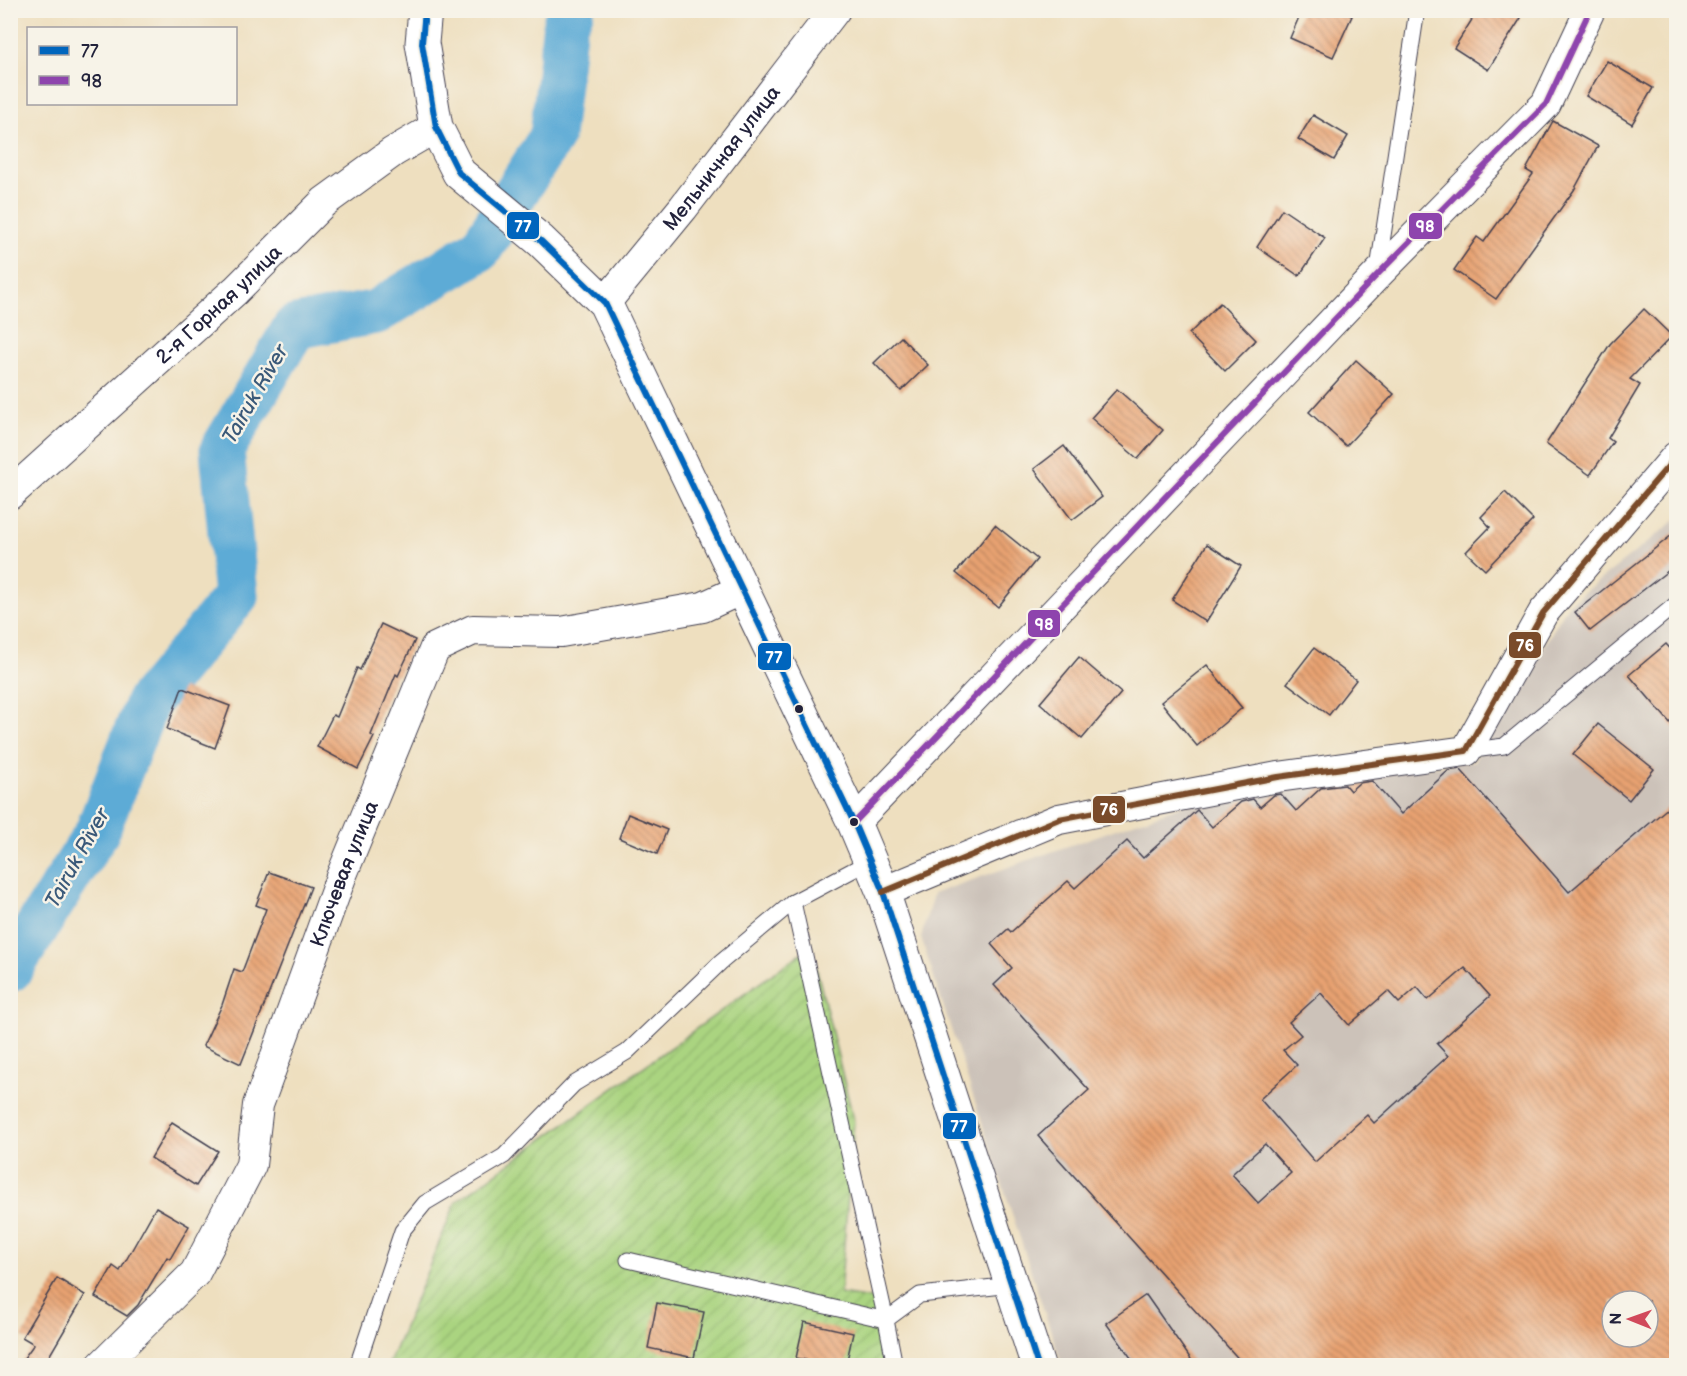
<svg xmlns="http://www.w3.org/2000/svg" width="1687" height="1376" viewBox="0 0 1687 1376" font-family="'Balsamiq Sans',sans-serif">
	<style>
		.industrial { fill: #ccc2b9; fill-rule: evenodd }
		.garden { fill: url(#garden-furrows); stroke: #667b5e; stroke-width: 1.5 }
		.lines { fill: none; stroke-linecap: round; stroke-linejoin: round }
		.river { stroke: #5dabd6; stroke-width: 45 }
		.building { fill: url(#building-back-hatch); fill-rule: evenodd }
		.service-casing { stroke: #413e4f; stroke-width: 17 }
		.minor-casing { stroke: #413e4f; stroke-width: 32 }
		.tertiary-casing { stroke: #413e4f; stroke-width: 35 }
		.service { stroke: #fff; stroke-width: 15 }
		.minor { stroke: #fff; stroke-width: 30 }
		.tertiary { stroke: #fff; stroke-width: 33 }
		.bus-1-casing { stroke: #f7f3e8; stroke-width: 10 }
		.bus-2-casing { stroke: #f7f3e8; stroke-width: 10 }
		.bus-3-casing { stroke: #f7f3e8; stroke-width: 10 }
		.bus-1 { stroke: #0065bd; stroke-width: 6 }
		.bus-2 { stroke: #8e44ad; stroke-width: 6 }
		.bus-3 { stroke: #7a4b2a; stroke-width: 6 }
		.bus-dot { fill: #22223b; stroke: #f7f3e8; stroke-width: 2 }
		.labels { text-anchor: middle; stroke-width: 5; stroke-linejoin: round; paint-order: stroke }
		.street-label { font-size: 20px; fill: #22223b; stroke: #f7f3e8 }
		.water-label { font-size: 21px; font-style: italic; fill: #3a5979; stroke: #f7f3e8 }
		.line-badge { stroke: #f7f3e8; stroke-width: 2 }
		.badge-label { font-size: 16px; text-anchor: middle; font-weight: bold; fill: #fff }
	</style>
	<defs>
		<pattern id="garden-furrows" width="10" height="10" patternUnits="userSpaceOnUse" patternTransform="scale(1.5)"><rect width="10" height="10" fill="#aad480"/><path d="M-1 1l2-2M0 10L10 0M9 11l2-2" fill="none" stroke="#92b670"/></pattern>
		<pattern id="building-back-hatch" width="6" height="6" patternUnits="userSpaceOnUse" patternTransform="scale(1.5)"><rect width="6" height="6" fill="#e8a271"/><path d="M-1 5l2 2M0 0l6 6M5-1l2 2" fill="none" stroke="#bc845e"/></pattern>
	</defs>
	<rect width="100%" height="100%" fill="#f7f3e8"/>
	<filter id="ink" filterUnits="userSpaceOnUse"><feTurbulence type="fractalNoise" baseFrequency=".0167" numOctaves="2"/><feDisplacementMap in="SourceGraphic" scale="12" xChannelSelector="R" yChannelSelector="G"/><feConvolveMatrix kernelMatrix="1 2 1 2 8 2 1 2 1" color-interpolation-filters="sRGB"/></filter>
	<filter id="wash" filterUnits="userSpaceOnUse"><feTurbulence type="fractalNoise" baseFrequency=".008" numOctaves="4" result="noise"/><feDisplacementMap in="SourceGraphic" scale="24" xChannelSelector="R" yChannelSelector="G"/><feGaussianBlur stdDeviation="1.35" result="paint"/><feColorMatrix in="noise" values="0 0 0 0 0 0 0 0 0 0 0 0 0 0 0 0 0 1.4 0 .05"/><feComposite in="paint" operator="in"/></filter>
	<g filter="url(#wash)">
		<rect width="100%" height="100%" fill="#eedfbf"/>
		<!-- industrial -->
		<path class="industrial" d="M1676,520V1365H1062L921,938L933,894L1204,798L1474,761L1569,604ZM1612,1301H1648V1337H1612Z"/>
		<!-- garden -->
		<polygon class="garden" points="811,946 854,1122 840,1294 883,1301 893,1365 388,1366 456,1202"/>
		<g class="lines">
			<!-- river -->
			<polyline class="river" points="10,970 97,832 147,703 236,596 222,450 295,327 376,312 480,249 552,136 565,23 572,10"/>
		</g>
		<g id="blocks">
			<!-- building -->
			<g class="building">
				<polygon points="1302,10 1340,10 1352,16 1333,57 1290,38"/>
				<polygon points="1478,10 1510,10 1521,18 1488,70 1454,48"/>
				<polygon points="1607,61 1653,88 1632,124 1586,96"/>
				<polygon points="1313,115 1348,136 1334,160 1298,139"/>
				<polygon points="1553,121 1598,146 1574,190 1496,299 1454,270 1477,237 1484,242 1533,174 1526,170"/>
				<polygon points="1282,209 1325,238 1299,276 1257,247"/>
				<polygon points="1220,303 1256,340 1225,371 1189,334"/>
				<polygon points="1644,309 1672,336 1630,379 1640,385 1608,438 1613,442 1590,475 1546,444 1610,344"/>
				<polygon points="901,337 928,365 901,391 874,363"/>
				<polygon points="1356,360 1394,394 1346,446 1309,412"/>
				<polygon points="1117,389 1163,430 1138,459 1091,418"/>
				<polygon points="1064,446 1102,497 1072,520 1034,469"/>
				<polygon points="1505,492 1533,520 1485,570 1466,552 1490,527 1481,517"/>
				<polygon points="995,525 1037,559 998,607 956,573"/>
				<polygon points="1677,531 1677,564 1590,631 1575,612"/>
				<polygon points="1207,544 1241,566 1206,622 1172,600"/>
				<polygon points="381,624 415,640 398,676 396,674 371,735 374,737 358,769 317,747 333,715 337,717 357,668 360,670"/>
				<polygon points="1666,644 1677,656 1677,731 1629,675"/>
				<polygon points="1314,648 1356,680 1329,715 1287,683"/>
				<polygon points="1079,657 1121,693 1082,739 1040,703"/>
				<polygon points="1207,665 1242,708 1197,746 1161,702"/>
				<polygon points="182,688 230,706 215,748 167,729"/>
				<polygon points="1598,724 1654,769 1629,800 1573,755"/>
				<path d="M1460,769L1569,892L1677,800V1365H1244L1038,1136L1089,1090L994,985L1012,968L991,944L1008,929L1011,932L1068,881L1075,888L1127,841L1143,858L1197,810L1212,827L1241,802L1253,799L1260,807L1274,795L1281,794L1296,811L1321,788L1345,785L1350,791L1359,783L1372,781L1401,814L1448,771ZM1465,968L1490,996L1437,1044L1448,1056L1374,1123L1367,1115L1315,1162L1260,1099L1297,1065L1283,1050L1301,1035L1289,1022L1321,993L1349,1025L1388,991L1399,1003L1417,987L1428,1000ZM1265,1144L1291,1173L1258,1203L1232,1174ZM1612,1301H1648V1337H1612Z"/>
				<polygon points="628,814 667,830 657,854 619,838"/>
				<polygon points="269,872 311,887 241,1064 203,1046 222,1005 234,969 242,972 266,909 256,905"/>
				<polygon points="172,1122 218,1151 196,1186 151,1158"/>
				<polygon points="156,1207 189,1226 170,1259 167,1257 138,1305 127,1316 95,1297 113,1266 120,1271"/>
				<polygon points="57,1278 85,1295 44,1365 19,1365 34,1344 22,1337"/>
				<polygon points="1146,1295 1195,1365 1136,1365 1106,1323"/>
				<polygon points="657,1303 704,1312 694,1358 648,1348"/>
				<polygon points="804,1322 853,1333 846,1365 829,1365 796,1358"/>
			</g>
		</g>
	</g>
	<g filter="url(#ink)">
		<use href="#blocks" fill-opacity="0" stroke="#413e4f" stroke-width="1.5"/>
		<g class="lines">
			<defs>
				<g id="service">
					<polyline points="1378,269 1417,10"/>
					<polyline points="1466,751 1504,746 1676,604"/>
					<polyline points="628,1260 886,1320 793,902"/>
					<polyline points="357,1366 402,1231 425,1203 504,1156 574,1084 627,1052 720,963 793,902 870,861"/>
					<polyline points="895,1366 886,1320 920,1295 1012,1285"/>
				</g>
				<g id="minor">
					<path id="s1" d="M605,303L683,208L835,10"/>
					<path id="s2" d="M10,494L236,290L324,202L393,152L436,127"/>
					<polyline points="854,823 1377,275 1546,104 1590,10"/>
					<polyline points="883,892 1059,819 1278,777 1466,751 1543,613 1676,457"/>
					<path id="s3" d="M101,1366L195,1273L251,1165L258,1105L341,877L435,648L473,630L561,632L703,607L742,589"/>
				</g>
				<polyline id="tertiary" points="425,10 422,43 436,127 459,173 541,241 605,303 854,823 883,892 1038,1366"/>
			</defs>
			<!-- service casing -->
			<use href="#service" class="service-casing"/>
			<!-- minor casing -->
			<use href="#minor" class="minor-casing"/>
			<!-- tertiary casing -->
			<use href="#tertiary" class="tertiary-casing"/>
			<!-- service -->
			<use href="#service" class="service"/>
			<!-- minor -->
			<use href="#minor" class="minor"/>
			<!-- tertiary -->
			<use href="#tertiary" class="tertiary"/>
			<defs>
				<polyline id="bus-1" points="425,10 422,43 436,127 459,173 541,241 605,303 854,823 883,892 1038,1366"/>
				<polyline id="bus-2" points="854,823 1377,275 1546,104 1590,10"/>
				<polyline id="bus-3" points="883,892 1059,819 1278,777 1466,751 1543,613 1676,457"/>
			</defs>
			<!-- bus-1 casing -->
			<use href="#bus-1" class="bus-1-casing"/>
			<!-- bus-2 casing -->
			<use href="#bus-2" class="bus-2-casing"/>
			<!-- bus-3 casing -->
			<use href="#bus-3" class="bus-3-casing"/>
			<!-- bus-1 -->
			<use href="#bus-1" class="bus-1"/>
			<!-- bus-2 -->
			<use href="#bus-2" class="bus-2"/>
			<!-- bus-3 -->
			<use href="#bus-3" class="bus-3"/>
		</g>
	</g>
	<!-- markers -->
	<g class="bus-dot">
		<circle cx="799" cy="709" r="5"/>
		<circle cx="854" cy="822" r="5"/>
	</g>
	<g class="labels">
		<!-- street labels -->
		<g class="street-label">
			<text dy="7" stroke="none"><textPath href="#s1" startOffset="186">Мельничная улица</textPath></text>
			<text dy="7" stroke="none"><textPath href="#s2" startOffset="282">2-я Горная улица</textPath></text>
			<text dy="7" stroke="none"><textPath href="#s3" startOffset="561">Ключевая улица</textPath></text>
		</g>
		<!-- water labels -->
		<g class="water-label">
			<text transform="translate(255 394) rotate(-60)" y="7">Tairuk River</text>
			<text transform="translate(77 858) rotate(-61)" y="7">Tairuk River</text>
		</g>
	</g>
	<g class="line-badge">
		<rect x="506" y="211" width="34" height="29" rx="6" fill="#0065bd"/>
		<rect x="1408" y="212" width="35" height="28" rx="6" fill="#8e44ad"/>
		<rect x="1027" y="609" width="34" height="29" rx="6" fill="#8e44ad"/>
		<rect x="1508" y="631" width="34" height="28" rx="6" fill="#7a4b2a"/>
		<rect x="757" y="642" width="35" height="29" rx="6" fill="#0065bd"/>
		<rect x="1092" y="795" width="34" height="29" rx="6" fill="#7a4b2a"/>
		<rect x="942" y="1112" width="35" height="28" rx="6" fill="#0065bd"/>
	</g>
	<g class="badge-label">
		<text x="523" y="232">77</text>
		<text x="1425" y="232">98</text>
		<text x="1044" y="630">98</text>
		<text x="1525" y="651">76</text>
		<text x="774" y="663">77</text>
		<text x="1109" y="815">76</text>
		<text x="959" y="1132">77</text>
	</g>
	<!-- margin -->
	<rect width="1687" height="1376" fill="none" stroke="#f7f3e8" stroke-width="36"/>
	<!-- legend -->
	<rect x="27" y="27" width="210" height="78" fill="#f7f3e8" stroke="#a29fa3" stroke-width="1.5"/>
	<rect x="39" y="46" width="30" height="9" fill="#0065bd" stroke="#a29fa3" stroke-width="1.5"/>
	<text x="81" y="57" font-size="18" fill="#22223b">77</text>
	<rect x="39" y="76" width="30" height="9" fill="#8e44ad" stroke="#a29fa3" stroke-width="1.5"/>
	<text x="81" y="87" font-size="18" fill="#22223b">98</text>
	<!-- north arrow -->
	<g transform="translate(1630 1319) rotate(271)"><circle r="28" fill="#f7f3e8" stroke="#a29fa3" stroke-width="1.5"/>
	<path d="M0-4.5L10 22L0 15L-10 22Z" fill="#d1495b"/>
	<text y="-9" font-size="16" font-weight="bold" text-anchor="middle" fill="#22223b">N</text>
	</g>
</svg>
